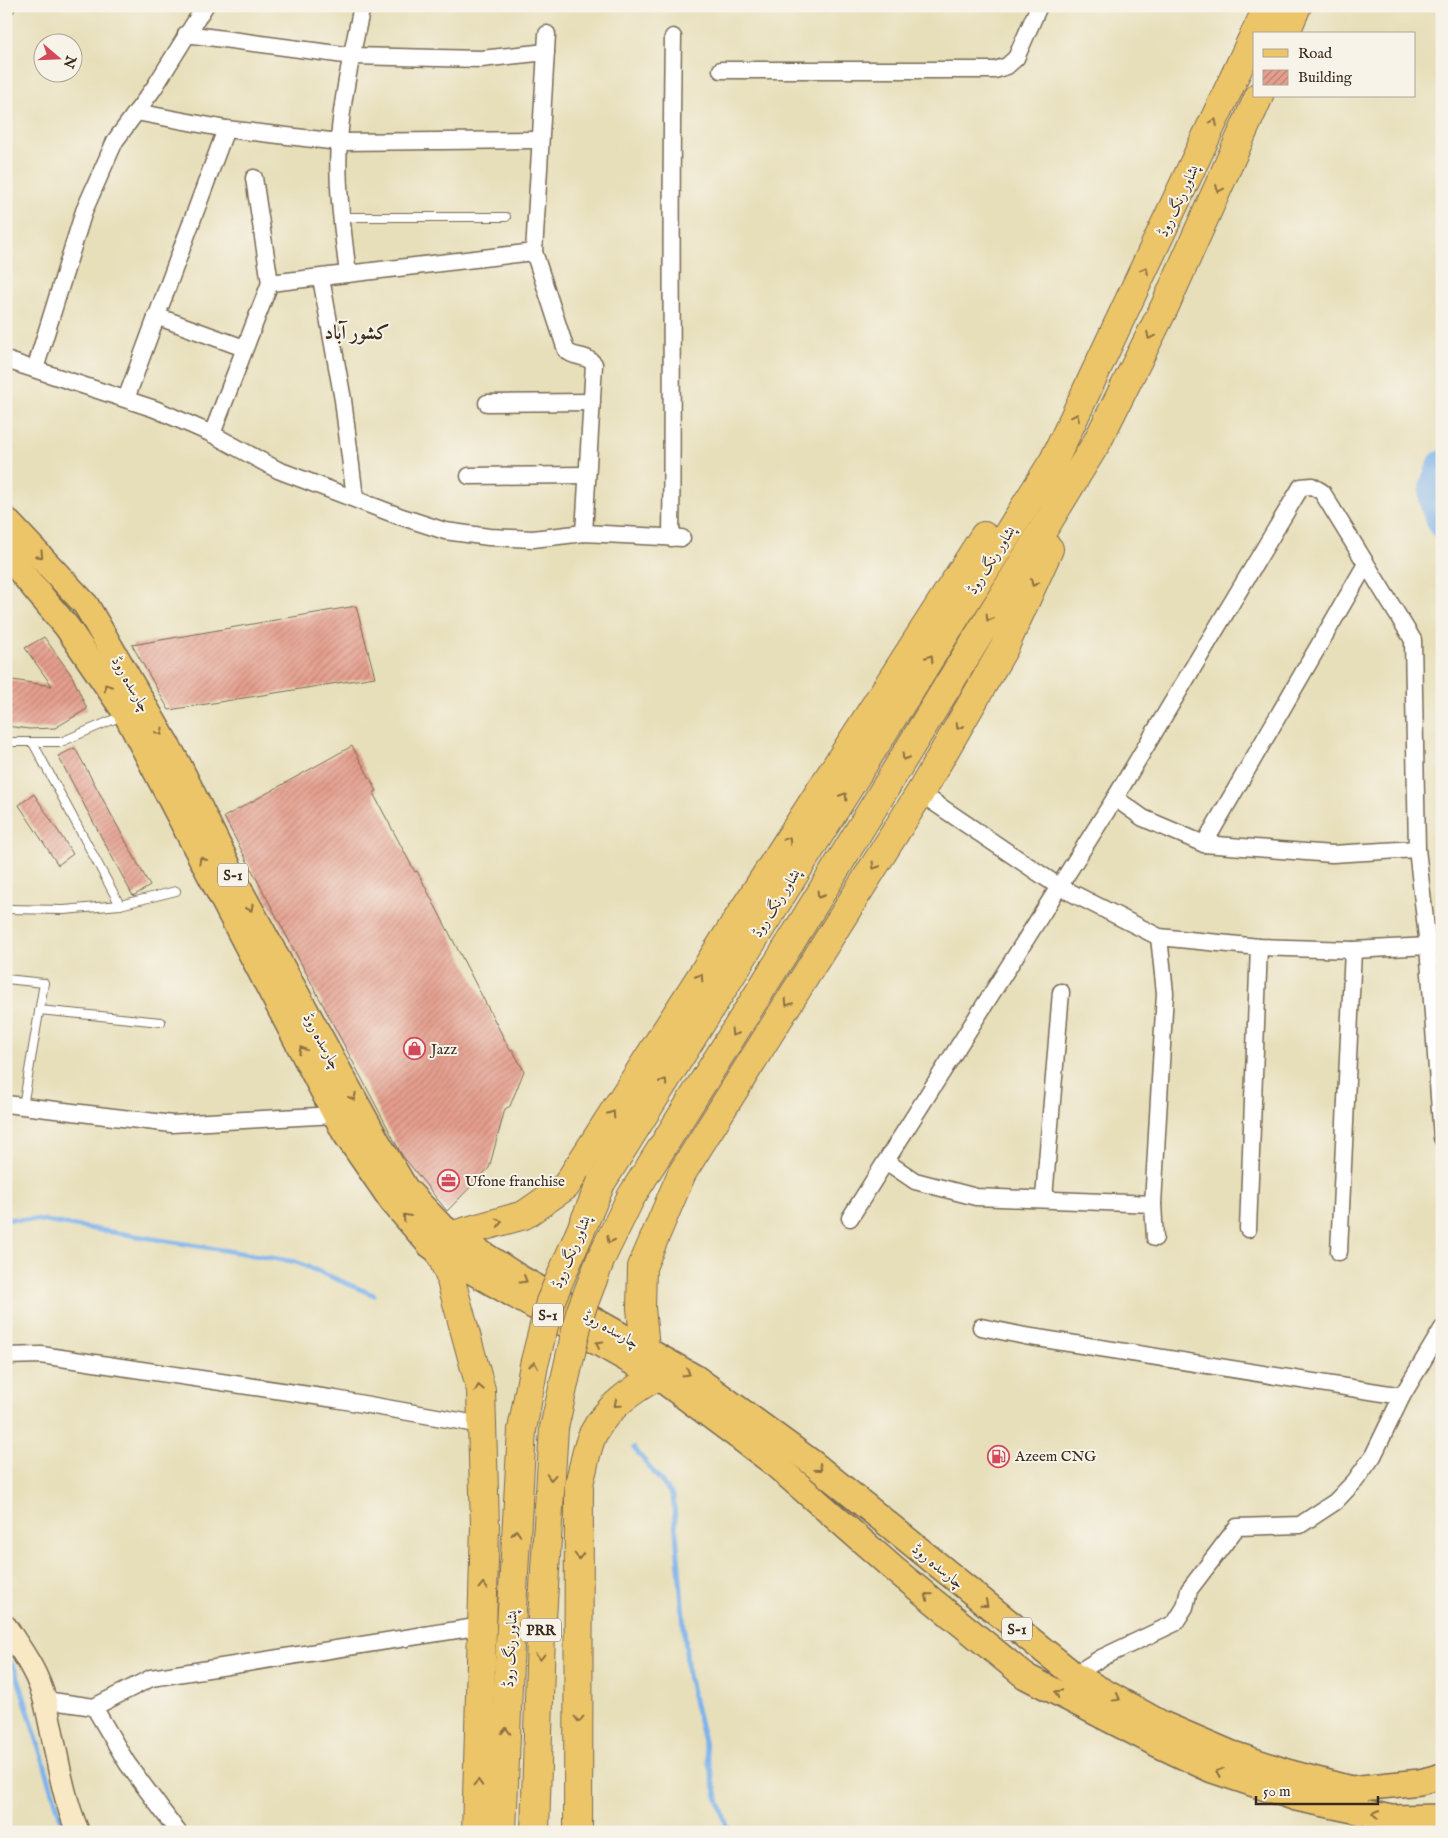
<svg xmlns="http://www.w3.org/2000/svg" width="1448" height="1838" viewBox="0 0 1448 1838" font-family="'IM FELL English',Amiri,serif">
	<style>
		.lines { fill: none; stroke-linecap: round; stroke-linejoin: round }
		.stream { stroke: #7db2eb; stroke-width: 5 }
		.river { stroke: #7db2eb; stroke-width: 29 }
		.building { fill: url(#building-hatch) }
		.lane-casing { stroke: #776955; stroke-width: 10 }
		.street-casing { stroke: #776955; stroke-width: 19 }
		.secondary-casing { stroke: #776955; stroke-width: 25 }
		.primary-casing { stroke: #776955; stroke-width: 28 }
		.highway-casing { stroke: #776955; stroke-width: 30 }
		.lane { stroke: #fff; stroke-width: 8 }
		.street { stroke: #fff; stroke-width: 16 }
		.secondary { stroke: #f8e8c3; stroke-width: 22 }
		.primary { stroke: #edc569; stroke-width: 25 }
		.highway { stroke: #edc569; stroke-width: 28 }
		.highway-bridge-casing { stroke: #776955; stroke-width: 30; stroke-linecap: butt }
		.highway-bridge { stroke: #edc569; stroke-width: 28 }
		.oneway { stroke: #8b7040 }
		.labels { text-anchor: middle; stroke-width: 4; stroke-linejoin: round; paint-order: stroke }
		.shield { fill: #f7f3e8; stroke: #73665b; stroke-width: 1 }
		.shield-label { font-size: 14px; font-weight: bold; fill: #3b2a1e }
		.street-label { font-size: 15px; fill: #3b2a1e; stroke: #f7f3e8 }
		.poi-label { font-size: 15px; fill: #3b2a1e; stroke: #f7f3e8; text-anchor: start }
		.district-label { font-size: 20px; font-weight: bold; fill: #3b2a1e; stroke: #f7f3e8 }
	</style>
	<defs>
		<pattern id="building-hatch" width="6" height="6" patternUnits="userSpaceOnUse" patternTransform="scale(1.25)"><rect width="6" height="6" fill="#e59e8d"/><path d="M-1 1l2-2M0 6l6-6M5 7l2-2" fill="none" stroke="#bb8173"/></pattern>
	</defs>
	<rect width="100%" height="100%" fill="#f7f3e8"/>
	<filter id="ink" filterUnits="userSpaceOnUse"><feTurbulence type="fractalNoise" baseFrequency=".02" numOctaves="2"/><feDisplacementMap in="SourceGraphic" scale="10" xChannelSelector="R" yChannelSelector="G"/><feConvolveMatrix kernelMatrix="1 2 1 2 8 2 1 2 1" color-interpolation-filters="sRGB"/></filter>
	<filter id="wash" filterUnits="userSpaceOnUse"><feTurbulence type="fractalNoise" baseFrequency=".0096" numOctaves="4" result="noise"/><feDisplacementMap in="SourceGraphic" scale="20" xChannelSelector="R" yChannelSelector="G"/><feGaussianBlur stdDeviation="1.12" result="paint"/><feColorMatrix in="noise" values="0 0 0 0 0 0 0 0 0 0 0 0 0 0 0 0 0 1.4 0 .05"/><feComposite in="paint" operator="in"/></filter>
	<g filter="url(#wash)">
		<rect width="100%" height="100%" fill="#e7dfba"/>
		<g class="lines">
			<!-- stream -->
			<g class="stream">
				<polyline points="6,1219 38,1220 296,1262 374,1295"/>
				<polyline points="634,1448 673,1496 688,1675 717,1796 729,1832"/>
				<polyline points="6,1655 16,1671 65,1832"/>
			</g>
			<!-- river -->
			<path class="river" d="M1442,465C1430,494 1430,496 1442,524"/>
		</g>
		<g id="blocks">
			<!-- building -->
			<g class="building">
				<polygon points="356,606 375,677 169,710 132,645"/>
				<polygon points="44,637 72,676 87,709 55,728 29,729 6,726 6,679 52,686 25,648"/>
				<polygon points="352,746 377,791 373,793 415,872 417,871 510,1050 512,1049 524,1071 510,1106 505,1109 489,1168 447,1211 402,1155 224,817"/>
				<polygon points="75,748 150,886 133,896 58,756"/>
				<polygon points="34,794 73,854 58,865 19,805"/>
			</g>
		</g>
	</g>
	<g filter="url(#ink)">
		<use href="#blocks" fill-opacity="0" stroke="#776955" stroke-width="1"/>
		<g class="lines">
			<defs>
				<g id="lane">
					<polyline points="342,217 506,217"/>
					<polyline points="6,742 61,742 124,715"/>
					<polyline points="33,743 120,905"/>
					<polyline points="6,909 64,910 120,905 176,891"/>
					<polyline points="6,979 44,983 23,1106"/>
					<polyline points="39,1010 161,1022"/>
				</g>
				<g id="street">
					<polyline points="6,7 6,6"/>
					<polyline points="186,34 352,56 481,59 546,52"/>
					<path d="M547,34L534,252L566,350C574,359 585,353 594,364L584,533"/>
					<polyline points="721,70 995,70 1007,66 1016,58 1039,6"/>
					<polyline points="136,112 226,129 339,142 539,140"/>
					<polyline points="254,178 270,283"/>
					<path d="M348,274C343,233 336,183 339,141C342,96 353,50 362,6"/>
					<polyline points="321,278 343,400 355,498"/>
					<polyline points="156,316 244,348"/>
					<polyline points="6,360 155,409 212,434 278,470 399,516 445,531 489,537 533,539 584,533 682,538"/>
					<polyline points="35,369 84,211 115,141 154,88 205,6"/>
					<polyline points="126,399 226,129"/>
					<polyline points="487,403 592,402"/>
					<polyline points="212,434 270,283 534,252"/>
					<polyline points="469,476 587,475"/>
					<path d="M671,538C673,371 670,204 673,37"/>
					<polyline points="920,793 1058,886 1159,937 1259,947 1353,950 1428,946"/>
					<polyline points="1115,798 1301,487 1312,486 1322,492 1413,640 1417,849 1428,946 1442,1138"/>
					<polyline points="1204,844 1366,564"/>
					<polyline points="6,1104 172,1124 336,1115"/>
					<polyline points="887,1162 915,1181 976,1197 1153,1204"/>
					<polyline points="1044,1198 1061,992"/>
					<polyline points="850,1218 1115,798 1143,818 1204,844 1332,854 1417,849"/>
					<polyline points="1248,1229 1259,947"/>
					<polyline points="1155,1238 1153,1204 1165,993 1159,937"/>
					<polyline points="1339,1252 1353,950"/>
					<polyline points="981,1327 1025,1336 1402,1396"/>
					<polyline points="6,1356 41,1355 335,1399 482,1425"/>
					<polyline points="1074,1675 1101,1658 1175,1623 1185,1607 1189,1590 1237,1527 1300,1525 1335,1502 1355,1481 1373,1456 1402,1396 1442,1329"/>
					<polyline points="45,1700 94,1707 151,1678 482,1626"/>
					<polyline points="94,1707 127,1763 178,1832"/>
				</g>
				<path id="secondary" d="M6,1627C22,1651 38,1673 45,1701C56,1745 60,1790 78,1832"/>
				<g id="primary">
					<polyline points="6,520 86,605 178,764 242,894 377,1141 405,1188 439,1224 453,1235 520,1278 696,1378 810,1461 1074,1675 1162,1724 1230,1753 1287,1772 1351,1789 1420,1782 1442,1776"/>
					<polyline points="6,554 67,627 125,712 345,1133 392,1201 430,1245 445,1256 657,1376 771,1461 894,1569 1025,1676 1155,1743 1212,1770 1296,1798 1392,1818 1442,1817"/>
				</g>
				<g id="highway">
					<polyline points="1255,34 1268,6"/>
					<polyline points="1285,34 1297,6"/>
					<polyline points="601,1183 1054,460 1254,35"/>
					<polyline points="631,1197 797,932 1097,442 1165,306 1259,96"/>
					<polyline points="453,1235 524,1215 566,1186 984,536"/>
					<polyline points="440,1252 450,1277 481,1390 485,1526 476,1832"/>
					<polyline points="645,1348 641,1308 642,1267 682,1173 920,793 1004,648 1049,549"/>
					<polyline points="502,1832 509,1663 522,1430"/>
					<polyline points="535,1832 541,1634 554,1428"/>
					<path d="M578,1832L579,1483C584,1468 586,1448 593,1434C607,1407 631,1391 657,1376"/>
				</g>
			</defs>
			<!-- lane casing -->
			<use href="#lane" class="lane-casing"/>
			<!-- street casing -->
			<use href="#street" class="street-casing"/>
			<!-- secondary casing -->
			<use href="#secondary" class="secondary-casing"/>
			<!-- primary casing -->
			<use href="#primary" class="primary-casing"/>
			<!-- highway casing -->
			<use href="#highway" class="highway-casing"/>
			<!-- lane -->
			<use href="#lane" class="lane"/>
			<!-- street -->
			<use href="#street" class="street"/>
			<!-- secondary -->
			<use href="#secondary" class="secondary"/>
			<!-- primary -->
			<use href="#primary" class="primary"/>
			<!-- highway -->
			<use href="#highway" class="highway"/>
			<defs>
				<g id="highway-bridge">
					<polyline points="554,1428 580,1313 602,1256 631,1197"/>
					<polyline points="522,1430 534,1365 550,1302 601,1183"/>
				</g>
			</defs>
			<!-- highway-bridge casing -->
			<use href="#highway-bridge" class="highway-bridge-casing"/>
			<!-- highway-bridge -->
			<use href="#highway-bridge" class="highway-bridge"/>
		</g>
		<!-- one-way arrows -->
		<defs><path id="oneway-chevron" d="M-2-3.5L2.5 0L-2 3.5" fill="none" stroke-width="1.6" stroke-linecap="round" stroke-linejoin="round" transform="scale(1.25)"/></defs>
		<g class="oneway">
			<use href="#oneway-chevron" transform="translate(1214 122) rotate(-65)"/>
			<use href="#oneway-chevron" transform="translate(1219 189) rotate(115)"/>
			<use href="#oneway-chevron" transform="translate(1145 270) rotate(-65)"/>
			<use href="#oneway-chevron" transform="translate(1150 336) rotate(116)"/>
			<use href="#oneway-chevron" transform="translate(1076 417) rotate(-65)"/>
			<use href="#oneway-chevron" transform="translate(40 555) rotate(47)"/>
			<use href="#oneway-chevron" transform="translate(1034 583) rotate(114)"/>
			<use href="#oneway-chevron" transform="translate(989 618) rotate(122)"/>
			<use href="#oneway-chevron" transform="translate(930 658) rotate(-58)"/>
			<use href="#oneway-chevron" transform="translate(107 687) rotate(-124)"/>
			<use href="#oneway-chevron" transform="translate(959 726) rotate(120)"/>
			<use href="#oneway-chevron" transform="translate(160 732) rotate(59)"/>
			<use href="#oneway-chevron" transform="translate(905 757) rotate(122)"/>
			<use href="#oneway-chevron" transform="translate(844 796) rotate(-58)"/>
			<use href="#oneway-chevron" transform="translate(788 840) rotate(-57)"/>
			<use href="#oneway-chevron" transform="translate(202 860) rotate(-118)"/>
			<use href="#oneway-chevron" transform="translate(875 866) rotate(122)"/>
			<use href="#oneway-chevron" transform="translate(820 895) rotate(122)"/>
			<use href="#oneway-chevron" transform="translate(250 908) rotate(62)"/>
			<use href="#oneway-chevron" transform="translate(700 977) rotate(-57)"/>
			<use href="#oneway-chevron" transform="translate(788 1003) rotate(122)"/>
			<use href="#oneway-chevron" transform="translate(734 1033) rotate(122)"/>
			<use href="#oneway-chevron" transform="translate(302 1050) rotate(-118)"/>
			<use href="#oneway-chevron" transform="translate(664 1082) rotate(-58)"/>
			<use href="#oneway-chevron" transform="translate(353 1097) rotate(61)"/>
			<use href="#oneway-chevron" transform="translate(612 1114) rotate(-57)"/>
			<use href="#oneway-chevron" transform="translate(406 1217) rotate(-131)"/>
			<use href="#oneway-chevron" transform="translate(499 1222) rotate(-16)"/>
			<use href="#oneway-chevron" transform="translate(610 1240) rotate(117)"/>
			<use href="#oneway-chevron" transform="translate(524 1280) rotate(30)"/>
			<use href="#oneway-chevron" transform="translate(599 1344) rotate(-150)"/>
			<use href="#oneway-chevron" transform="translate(534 1365) rotate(-78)"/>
			<use href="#oneway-chevron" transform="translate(687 1373) rotate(31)"/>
			<use href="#oneway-chevron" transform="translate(479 1388) rotate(-100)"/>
			<use href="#oneway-chevron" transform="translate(617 1404) rotate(139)"/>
			<use href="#oneway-chevron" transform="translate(819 1468) rotate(40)"/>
			<use href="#oneway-chevron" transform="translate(551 1477) rotate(94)"/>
			<use href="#oneway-chevron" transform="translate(516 1533) rotate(-87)"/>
			<use href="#oneway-chevron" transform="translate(579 1556) rotate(90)"/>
			<use href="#oneway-chevron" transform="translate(483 1586) rotate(-89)"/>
			<use href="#oneway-chevron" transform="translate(928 1596) rotate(-141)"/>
			<use href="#oneway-chevron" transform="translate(985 1604) rotate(39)"/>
			<use href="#oneway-chevron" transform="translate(540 1657) rotate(91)"/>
			<use href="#oneway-chevron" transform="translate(1058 1693) rotate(-153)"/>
			<use href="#oneway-chevron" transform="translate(1117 1698) rotate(29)"/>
			<use href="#oneway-chevron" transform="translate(579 1719) rotate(90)"/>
			<use href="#oneway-chevron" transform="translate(506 1731) rotate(-88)"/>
			<use href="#oneway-chevron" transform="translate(1219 1772) rotate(-161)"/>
			<use href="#oneway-chevron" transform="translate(478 1783) rotate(-88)"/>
			<use href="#oneway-chevron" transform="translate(1376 1814) rotate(-169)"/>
		</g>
	</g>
	<!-- icons -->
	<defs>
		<symbol id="shop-ring" viewBox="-11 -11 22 22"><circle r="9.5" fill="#f7f3e8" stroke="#d1495b" stroke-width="1.5"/><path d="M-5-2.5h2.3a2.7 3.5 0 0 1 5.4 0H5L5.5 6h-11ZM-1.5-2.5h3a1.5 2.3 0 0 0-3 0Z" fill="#d1495b"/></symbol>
		<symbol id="office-ring" viewBox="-11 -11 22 22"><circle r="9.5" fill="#f7f3e8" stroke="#d1495b" stroke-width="1.5"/><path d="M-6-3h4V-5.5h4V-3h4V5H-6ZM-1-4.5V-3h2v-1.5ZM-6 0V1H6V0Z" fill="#d1495b"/></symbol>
		<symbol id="fuel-ring" viewBox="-11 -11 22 22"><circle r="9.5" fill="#f7f3e8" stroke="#d1495b" stroke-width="1.5"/><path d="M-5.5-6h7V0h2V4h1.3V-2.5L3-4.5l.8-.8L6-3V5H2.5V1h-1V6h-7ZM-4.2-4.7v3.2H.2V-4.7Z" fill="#d1495b"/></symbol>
	</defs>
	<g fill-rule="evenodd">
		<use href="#shop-ring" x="402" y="1036" width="25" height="25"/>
		<use href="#office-ring" x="436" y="1168" width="25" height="25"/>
		<use href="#fuel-ring" x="986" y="1444" width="25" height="25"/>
	</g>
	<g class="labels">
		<!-- shield labels -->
		<g class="shield">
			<rect x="218" y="863.5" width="30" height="23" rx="4"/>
			<rect x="533" y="1303.5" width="30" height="23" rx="4"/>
			<rect x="1002" y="1617.5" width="30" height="23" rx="4"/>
			<rect x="521" y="1618.5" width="40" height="23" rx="4"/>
		</g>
		<g class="shield-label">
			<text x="233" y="880">S-1</text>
			<text x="548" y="1320">S-1</text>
			<text x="1017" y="1634">S-1</text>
			<text x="541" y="1635">PRR</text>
		</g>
		<!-- street labels -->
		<g class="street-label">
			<text transform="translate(1178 201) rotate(-65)" y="5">پشاور رنگ روڈ</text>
			<text transform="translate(991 560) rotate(-58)" y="5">پشاور رنگ روڈ</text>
			<text transform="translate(131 684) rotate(60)" y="5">چارسدہ روڈ</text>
			<text transform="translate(776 903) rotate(-58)" y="5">پشاور رنگ روڈ</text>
			<text transform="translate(322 1041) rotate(61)" y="5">چارسدہ روڈ</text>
			<text transform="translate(571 1252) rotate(-67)" y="5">پشاور رنگ روڈ</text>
			<text transform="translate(611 1329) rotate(29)" y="5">چارسدہ روڈ</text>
			<text transform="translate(938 1566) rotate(39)" y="5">چارسدہ روڈ</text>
			<text transform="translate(510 1649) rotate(-87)" y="5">پشاور رنگ روڈ</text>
		</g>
		<!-- poi labels -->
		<g class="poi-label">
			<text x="431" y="1054">Jazz</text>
			<text x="465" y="1186">Ufone franchise</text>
			<text x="1015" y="1461">Azeem CNG</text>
		</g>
		<!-- district labels -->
		<g class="district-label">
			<text x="357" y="339">کشور آباد</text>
		</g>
	</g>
	<!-- margin -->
	<rect width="1448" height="1838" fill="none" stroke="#f7f3e8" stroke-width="25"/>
	<!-- legend -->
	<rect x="1253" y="32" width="162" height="65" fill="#f7f3e8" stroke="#aca397"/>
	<rect x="1263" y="49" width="25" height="8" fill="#edc569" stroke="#aca397"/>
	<text x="1298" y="58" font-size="15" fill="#3b2a1e">Road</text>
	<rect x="1263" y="70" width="25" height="15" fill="url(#building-hatch)" stroke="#aca397"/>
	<text x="1298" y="82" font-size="15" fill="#3b2a1e">Building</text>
	<!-- north arrow -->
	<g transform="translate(58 58) rotate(109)"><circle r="24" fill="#f7f3e8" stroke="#aca397"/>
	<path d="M0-4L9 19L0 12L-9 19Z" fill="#d1495b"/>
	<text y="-8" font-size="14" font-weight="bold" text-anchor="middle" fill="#3b2a1e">N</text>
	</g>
	<!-- scale -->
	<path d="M1256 1796v8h122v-8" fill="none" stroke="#3b2a1e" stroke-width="2.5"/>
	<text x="1263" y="1796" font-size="15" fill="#3b2a1e" stroke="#f7f3e8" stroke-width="4" paint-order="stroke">50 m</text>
</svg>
